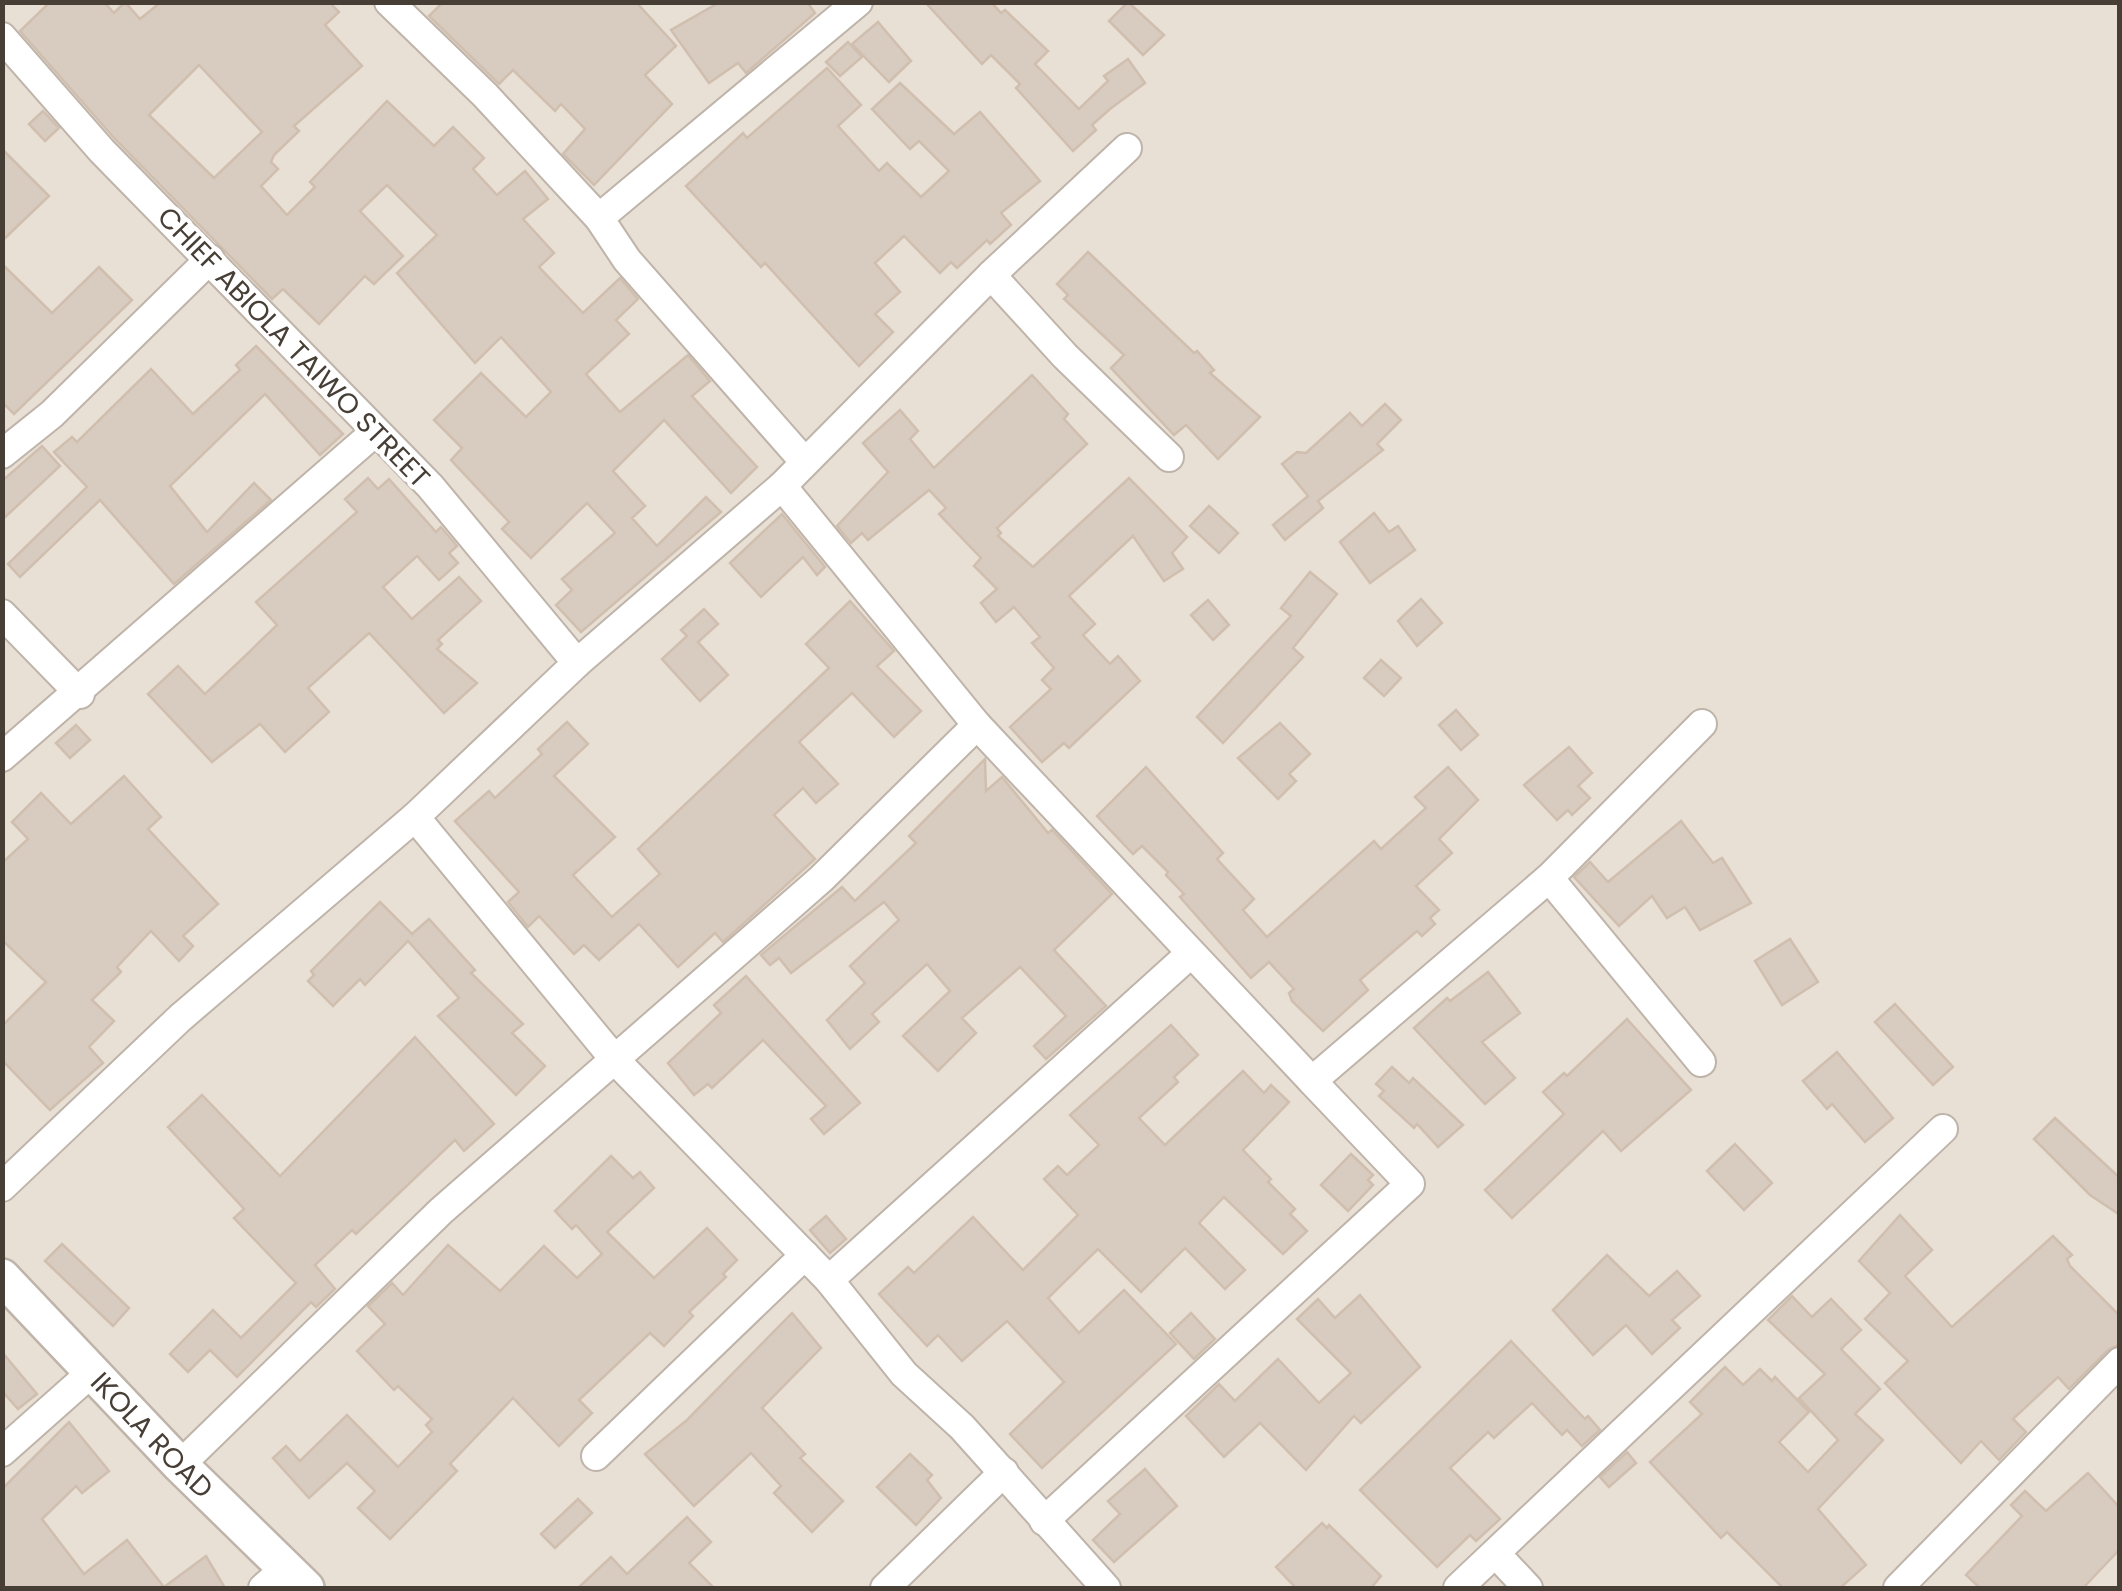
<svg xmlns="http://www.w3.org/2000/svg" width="2122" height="1591" viewBox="0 0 2122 1591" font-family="Poppins,sans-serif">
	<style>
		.residential { fill: #e8dfd5 }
		.building { fill: #d8cbbf; stroke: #d0bfaf; stroke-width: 2.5; fill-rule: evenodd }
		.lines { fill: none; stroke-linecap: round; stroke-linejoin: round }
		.minor-casing { stroke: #bfb4a9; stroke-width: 32 }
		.tertiary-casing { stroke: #bfb4a9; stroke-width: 40 }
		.minor { stroke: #fff; stroke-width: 28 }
		.tertiary { stroke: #fff; stroke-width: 35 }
		.labels { text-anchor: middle; stroke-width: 8; stroke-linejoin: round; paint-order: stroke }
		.street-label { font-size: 28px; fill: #473e36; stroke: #fff }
	</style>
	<rect width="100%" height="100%" fill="#f3eee7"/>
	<!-- residential -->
	<rect class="residential" x="3" y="3" width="2116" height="1585"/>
	<!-- building -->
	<g class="building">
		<path d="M50,2H104L114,13L125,2L140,19L161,2H329L339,12L325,25L362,66L294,126L299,131L274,155L271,162L278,169L261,186L287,215L315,187L310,182L387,101L434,146L453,127L484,158L473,169L497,195L525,171L548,199L523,219L554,253L539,267L583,313L620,278L638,299L616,320L629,334L586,374L620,412L688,355L710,381L692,396L757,467L731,493L664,420L613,471L645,506L632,518L657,546L706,497L721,512L581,632L556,605L572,590L562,579L615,533L587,503L531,558L502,529L509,522L451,460L462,448L434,420L481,373L526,417L551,392L501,337L475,363L397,273L437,235L387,185L360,211L403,256L374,284L365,276L319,324L283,289L272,299L115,139L20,31ZM199,65L262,132L214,178L149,115Z"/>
		<polygon points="443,2 636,2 676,46 645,75 672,104 594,185 563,154 585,129 561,104 555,111 513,70 499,84 429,16"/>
		<polygon points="720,2 807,2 815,13 746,73 738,63 709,83 671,30"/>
		<polygon points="925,2 991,2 1001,13 1005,10 1048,51 1035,64 1079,109 1108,81 1104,76 1128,59 1145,83 1110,109 1092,125 1096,130 1073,151 1016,88 1020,84 991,55 982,64"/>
		<polygon points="1128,2 1164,35 1143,55 1109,21"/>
		<polygon points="878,22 911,61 889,82 852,44"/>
		<polygon points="848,42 862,57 840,76 826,62"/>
		<polygon points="827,68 861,105 838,126 879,171 887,163 921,197 949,171 919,141 910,149 872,109 900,83 954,134 980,112 1040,181 1001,213 1011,225 990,244 987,240 957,268 951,262 940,273 904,236 875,263 900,292 875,314 893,332 859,366 765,263 761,267 686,186 743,133 747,138"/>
		<polygon points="43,111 59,128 45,141 29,124"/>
		<polygon points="2,149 49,196 2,241"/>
		<polygon points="1088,252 1194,353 1197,351 1214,370 1210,373 1260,417 1218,459 1186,425 1174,435 1111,368 1124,355 1064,299 1068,295 1057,284"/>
		<polygon points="2,264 52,313 99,267 132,300 14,414 2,402"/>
		<polygon points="256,346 343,434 320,455 265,394 170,486 207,532 254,483 271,500 174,584 100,500 20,577 8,564 87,487 54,452 72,437 77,442 151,369 193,414 240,370 236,365"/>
		<polygon points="1032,375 1068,414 1064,419 1087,444 997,528 1001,533 998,536 1033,567 1129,478 1187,537 1172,553 1183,569 1164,581 1133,536 1069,596 1095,624 1083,635 1110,664 1118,656 1140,681 1069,748 1064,743 1042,762 1010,727 1051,689 1042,680 1054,668 1032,643 1040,637 1014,607 996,622 981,603 997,589 974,566 981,558 939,514 946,508 929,490 868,540 862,533 851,543 837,526 888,472 863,443 900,410 918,431 910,439 934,468"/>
		<polygon points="1385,404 1401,420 1377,444 1383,450 1318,501 1323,508 1285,540 1273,525 1308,496 1282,464 1297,452 1306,453 1350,413 1362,426"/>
		<polygon points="42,446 60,466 2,520 2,481"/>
		<polygon points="368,478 378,489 389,479 436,532 441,527 457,546 449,553 458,563 439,580 417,556 383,587 412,619 459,577 481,601 438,640 442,644 437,649 477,683 444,713 369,633 308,688 329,712 285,752 260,724 212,762 148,694 178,666 205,694 243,658 277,625 256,602 357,512 345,499"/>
		<polygon points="1209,506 1238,533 1219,553 1190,526"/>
		<polygon points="1374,513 1389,532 1398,526 1415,550 1370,583 1340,542"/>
		<polygon points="782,514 825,567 817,575 803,557 761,597 730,563"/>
		<polygon points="1310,572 1337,594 1293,648 1303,657 1223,743 1197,717 1291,616 1281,608"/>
		<polygon points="1421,599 1442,623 1417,646 1398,621"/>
		<polygon points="1208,600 1229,625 1213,640 1191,615"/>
		<polygon points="850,601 894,651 877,666 921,711 894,737 852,693 799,742 838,784 816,803 803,788 774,815 815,859 723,942 715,933 678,967 639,924 599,960 584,945 574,954 539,916 528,927 508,902 519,892 455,821 489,791 495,798 542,754 538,749 567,722 588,744 554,776 615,837 573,875 612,917 660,874 638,849 829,668 806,644"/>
		<polygon points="704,609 718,624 698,642 728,675 700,701 662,659 687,636 681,630"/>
		<polygon points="1381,660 1401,678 1384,696 1364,678"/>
		<polygon points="1456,710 1478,735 1461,750 1439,725"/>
		<polygon points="1280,723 1310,754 1289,774 1296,781 1278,799 1238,758"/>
		<polygon points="76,725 90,740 70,758 56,743"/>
		<polygon points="1569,747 1592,773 1578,786 1590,798 1572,815 1568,810 1557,820 1524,785"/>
		<polygon points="985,759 986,791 1002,777 1048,833 1052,830 1112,894 1054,950 1106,1006 1046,1059 1034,1046 1066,1016 1020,967 962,1018 976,1033 938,1071 903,1036 950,991 927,964 872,1014 879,1022 850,1049 827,1020 865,983 850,966 899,920 884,902 791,973 779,958 770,965 761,955 842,887 855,901 916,843 909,836"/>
		<polygon points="1146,767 1223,853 1217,859 1254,899 1243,910 1267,937 1374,841 1381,849 1426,808 1415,797 1448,767 1478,800 1439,839 1452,853 1416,886 1439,910 1430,918 1435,924 1422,936 1417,931 1360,980 1368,990 1323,1031 1292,1001 1289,993 1294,989 1269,962 1251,978 1180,897 1184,894 1166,875 1168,872 1142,846 1133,854 1097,816"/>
		<polygon points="124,776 161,817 148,829 218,904 183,936 193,946 179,961 151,931 117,967 121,972 92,1000 114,1021 89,1047 103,1063 50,1110 2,1060 2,1026 46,982 2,940 2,863 28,839 12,822 41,793 71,824"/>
		<polygon points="1681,821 1713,863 1722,858 1751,903 1700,930 1685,907 1667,918 1652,896 1619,926 1574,877 1590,862 1608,882"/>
		<polygon points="380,902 412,934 429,919 475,970 471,973 523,1024 512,1033 545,1066 516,1095 438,1016 459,998 408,941 365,985 360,979 333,1006 308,981 314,975 311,971"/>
		<polygon points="1790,939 1818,982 1782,1005 1755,961"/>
		<polygon points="1488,972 1520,1013 1482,1042 1515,1078 1485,1104 1414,1028 1447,998 1450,1001"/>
		<polygon points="746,976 860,1103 824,1134 811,1119 826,1106 763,1040 712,1088 708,1084 694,1095 668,1063 721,1013 714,1005"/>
		<polygon points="1895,1004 1953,1067 1933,1085 1875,1022"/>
		<polygon points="1627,1019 1691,1090 1621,1151 1603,1131 1512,1218 1485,1190 1564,1114 1543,1092 1564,1073 1567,1076"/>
		<polygon points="1171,1025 1198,1055 1174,1077 1178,1082 1139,1118 1165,1145 1243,1071 1264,1093 1271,1085 1289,1102 1243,1150 1271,1179 1268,1182 1295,1209 1290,1214 1307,1231 1283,1254 1224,1197 1199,1223 1245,1270 1225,1289 1185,1248 1141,1292 1098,1249 1048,1298 1079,1333 1124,1290 1176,1344 1042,1468 1010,1434 1064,1382 1007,1321 962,1361 938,1335 927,1346 879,1294 908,1267 914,1273 973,1217 1023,1270 1078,1215 1044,1179 1058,1166 1067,1175 1099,1145 1070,1115"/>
		<polygon points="415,1037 494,1124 464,1151 455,1140 356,1234 352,1230 315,1265 335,1289 316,1307 311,1302 237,1377 210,1350 188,1372 170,1354 213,1310 241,1338 296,1283 234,1218 244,1209 168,1127 202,1095 280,1176"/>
		<polygon points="1837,1052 1893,1118 1865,1142 1832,1104 1827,1109 1803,1081"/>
		<polygon points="1392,1067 1409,1083 1413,1078 1463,1125 1438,1147 1417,1124 1414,1128 1379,1096 1384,1091 1376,1084"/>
		<polygon points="2055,1118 2120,1178 2120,1215 2090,1195 2034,1139"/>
		<polygon points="1735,1144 1772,1183 1744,1210 1707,1171"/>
		<polygon points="1351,1154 1373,1175 1368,1180 1373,1185 1348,1211 1321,1185"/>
		<polygon points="611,1156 633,1178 640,1172 654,1188 607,1232 654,1278 707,1228 737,1260 723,1274 726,1277 689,1312 693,1316 664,1346 650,1333 579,1400 592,1413 559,1446 513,1398 450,1464 457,1471 390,1539 358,1508 375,1491 347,1463 309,1498 273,1458 286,1446 300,1461 347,1415 398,1467 432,1432 426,1425 432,1419 398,1386 394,1390 357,1351 385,1324 368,1306 392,1283 403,1295 448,1245 500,1291 544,1246 577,1278 602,1254 576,1225 572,1229 555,1211"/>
		<polygon points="1900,1215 1932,1250 1905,1276 1952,1327 2053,1236 2072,1255 2067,1259 2070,1266 2120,1316 2120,1344 2108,1350 2069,1389 2058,1377 2013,1419 2026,1432 1999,1460 1981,1441 1961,1463 1885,1383 1908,1361 1865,1319 1890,1293 1859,1261"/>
		<polygon points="826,1216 846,1239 830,1253 810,1230"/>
		<polygon points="62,1244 129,1308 113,1326 45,1261"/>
		<polygon points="1607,1255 1649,1296 1677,1271 1700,1296 1672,1320 1680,1328 1652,1354 1626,1325 1593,1355 1553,1310"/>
		<polygon points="1360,1295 1420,1367 1361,1423 1354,1416 1306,1470 1260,1423 1224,1457 1186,1416 1219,1384 1235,1401 1278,1359 1319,1403 1351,1373 1297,1319 1318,1299 1335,1318"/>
		<polygon points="1792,1296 1812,1317 1831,1299 1861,1330 1841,1349 1880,1389 1855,1414 1883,1440 1818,1509 1866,1565 1840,1588 1783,1588 1727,1532 1721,1538 1650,1462 1702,1414 1690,1402 1725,1367 1743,1385 1760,1369 1772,1381 1775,1377 1809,1412 1779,1442 1808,1472 1838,1440 1799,1398 1825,1374 1768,1320"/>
		<polygon points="792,1313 821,1348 762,1408 805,1454 800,1458 843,1501 812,1532 774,1493 781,1486 751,1453 694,1506 645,1454 687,1420"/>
		<polygon points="1191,1313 1215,1339 1194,1359 1170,1333"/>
		<polygon points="1511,1341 1585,1419 1588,1416 1600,1430 1582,1446 1567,1430 1562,1435 1532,1403 1494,1438 1488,1432 1450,1468 1500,1519 1476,1541 1470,1535 1437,1567 1360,1490"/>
		<polygon points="2,1352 37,1394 18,1409 2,1391"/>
		<polygon points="69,1422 109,1471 82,1493 76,1486 42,1519 84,1574 127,1540 164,1587 206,1556 225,1588 2,1588 2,1489"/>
		<polygon points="1627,1452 1636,1463 1609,1487 1600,1477"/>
		<polygon points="910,1454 932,1475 927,1480 941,1498 916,1525 877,1487"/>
		<polygon points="1145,1469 1177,1506 1114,1562 1093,1540 1120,1514 1108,1501"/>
		<polygon points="2088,1473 2120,1508 2120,1549 2083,1588 1980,1588 1966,1575 2022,1516 2011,1505 2025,1491 2046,1511"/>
		<polygon points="578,1499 592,1513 555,1548 541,1534"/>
		<polygon points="687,1517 711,1542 689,1563 714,1588 578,1588 611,1557 627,1574"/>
		<polygon points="1322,1523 1327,1528 1329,1525 1381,1576 1371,1588 1296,1588 1276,1567"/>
	</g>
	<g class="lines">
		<defs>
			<g id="minor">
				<polyline points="389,2 485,95 599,218 627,260 803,460"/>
				<polyline points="2,37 102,151 430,486 577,663"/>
				<polyline points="599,218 858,2"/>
				<polyline points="991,275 1065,356 1169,457"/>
				<polyline points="2,454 52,414 210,259"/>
				<polyline points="782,486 977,725 1312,1081 1549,878 1702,724"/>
				<polyline points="2,614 80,694"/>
				<polyline points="2,757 375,432"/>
				<polyline points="415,817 616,1061 829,1280 904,1374 962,1427 1106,1588"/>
				<polyline points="1549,878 1701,1062"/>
				<polyline points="2,1187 180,1018 415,817 577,663 782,486 991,275 1127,148"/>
				<polyline points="829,1280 1189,955"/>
				<polyline points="2,1452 91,1373"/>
				<polyline points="596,1456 805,1255"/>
				<polyline points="180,1465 441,1211 821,879 977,725"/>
				<polyline points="1044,1521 1410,1184 1312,1081"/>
				<polyline points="1497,1555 1528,1588"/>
				<polyline points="263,1588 286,1568"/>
				<polyline points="885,1588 1004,1472"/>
				<polyline points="1458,1588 1943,1129"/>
				<polyline points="1898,1588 2120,1362"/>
			</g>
			<g id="tertiary">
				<path id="s1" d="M2,1277L180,1465L306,1588"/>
			</g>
		</defs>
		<!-- minor casing -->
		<use href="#minor" class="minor-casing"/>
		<!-- tertiary casing -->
		<use href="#tertiary" class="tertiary-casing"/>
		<!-- minor -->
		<use href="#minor" class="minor"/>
		<!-- tertiary -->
		<use href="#tertiary" class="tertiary"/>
	</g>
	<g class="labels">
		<!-- street labels -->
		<g class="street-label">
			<text transform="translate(294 347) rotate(46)" y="10">CHIEF ABIOLA TAIWO STREET</text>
			<text dy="10" stroke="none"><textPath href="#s1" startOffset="218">IKOLA ROAD</textPath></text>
		</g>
	</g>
	<!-- border -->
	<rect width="2122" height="1591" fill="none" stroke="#473e36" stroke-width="10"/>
</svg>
